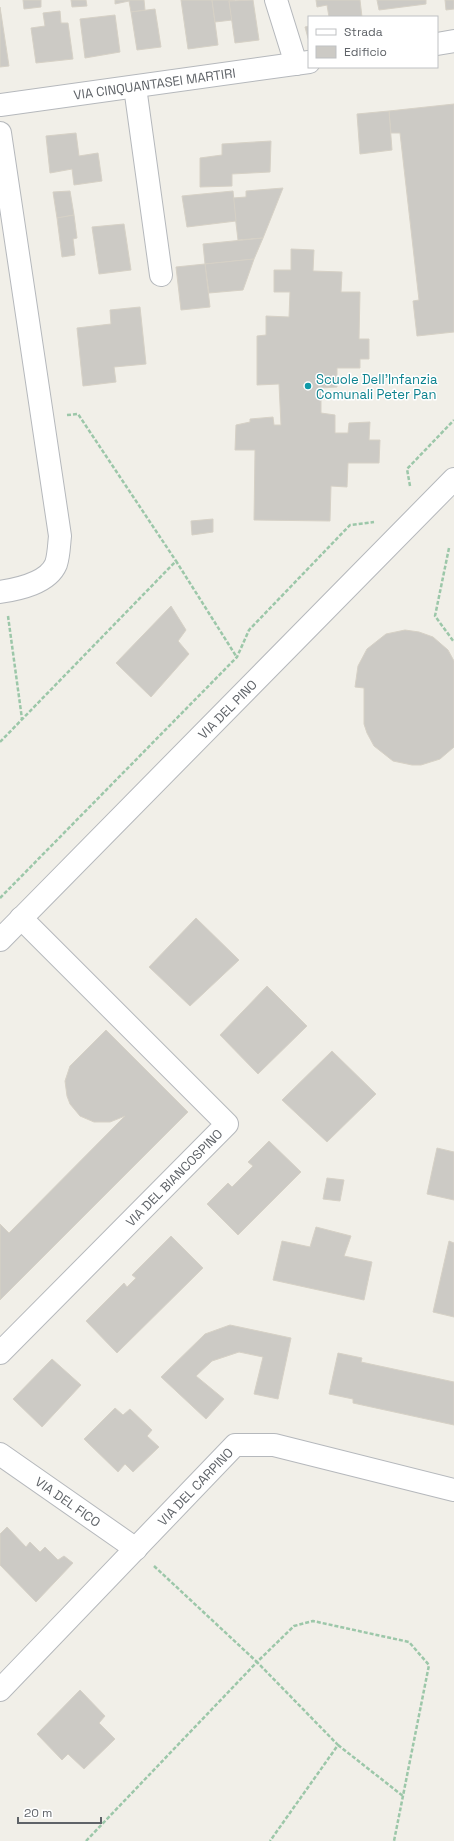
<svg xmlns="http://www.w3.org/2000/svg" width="454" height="1841" viewBox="0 0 454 1841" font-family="'Space Grotesk',sans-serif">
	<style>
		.building { fill: #cccac5; stroke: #d6d1c6 }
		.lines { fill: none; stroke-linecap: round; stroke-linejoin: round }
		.minor-casing { stroke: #b5b8bc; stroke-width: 24 }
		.path { stroke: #9cc7a9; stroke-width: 2.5; stroke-dasharray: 4 2; stroke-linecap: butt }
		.minor { stroke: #fff; stroke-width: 22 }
		.culture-dot { fill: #0f9aa8; stroke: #fff; stroke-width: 1.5 }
		.labels { text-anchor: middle; stroke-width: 3; stroke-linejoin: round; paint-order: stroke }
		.street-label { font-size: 13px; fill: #5f6368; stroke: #fff }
		.culture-label { font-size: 13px; fill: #0d838f; stroke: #fff; text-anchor: start }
	</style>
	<rect width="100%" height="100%" fill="#f1efe8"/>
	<!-- building -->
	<g class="building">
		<polygon points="23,0 41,0 41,7 24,9"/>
		<polygon points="71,0 86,0 87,6 72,7"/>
		<polygon points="115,0 144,0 145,10 131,12 129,1 115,4"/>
		<polygon points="181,0 212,0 218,45 188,49"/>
		<polygon points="212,0 235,0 229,1 232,20 215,22"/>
		<polygon points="253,0 259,40 235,43 229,1"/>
		<polygon points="316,0 360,0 362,17 329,17 327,5 317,7"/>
		<polygon points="377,0 426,0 426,4 379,10"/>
		<polygon points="445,0 454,0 454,9 446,10"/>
		<polygon points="0,7 9,66 0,67"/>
		<polygon points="155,9 161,47 137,50 131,12"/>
		<polygon points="60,11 61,23 68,23 73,59 36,63 31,28 45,26 43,13"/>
		<polygon points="115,15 120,52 85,58 80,19"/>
		<polygon points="309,26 309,42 305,27"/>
		<polygon points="454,104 454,332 417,336 413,301 419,300 400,133 391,133 389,111"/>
		<polygon points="389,111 392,150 360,154 357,114"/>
		<polygon points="76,133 79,156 98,153 102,181 74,185 72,169 50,173 46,136"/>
		<polygon points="271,141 270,172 232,174 232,186 200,187 200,158 222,155 222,144"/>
		<polygon points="283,188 263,238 238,240 233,198 246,197 246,191"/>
		<polygon points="70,191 74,215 57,218 53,192"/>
		<polygon points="233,191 236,221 187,227 182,196"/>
		<polygon points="74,215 77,238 73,239 75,255 62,257 57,218"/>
		<polygon points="124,224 131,270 99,274 92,227"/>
		<polygon points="263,238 254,259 205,264 203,244"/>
		<polygon points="291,249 314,250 313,271 342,272 341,292 360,292 359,339 369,339 369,359 360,359 360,368 337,368 337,387 321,388 321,413 335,415 335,433 348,433 349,423 370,422 369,440 380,440 379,463 348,463 347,487 331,486 330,521 254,520 255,450 235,450 236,425 250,422 250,419 273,417 274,425 281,425 279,384 257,385 257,336 266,335 266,316 289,317 290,292 274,292 274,270 291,270"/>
		<polygon points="254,259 243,290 209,293 205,264"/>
		<polygon points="205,264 210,307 181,310 176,267"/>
		<polygon points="140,307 146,364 114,367 116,382 83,386 77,328 111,324 110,310"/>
		<polygon points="213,519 213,532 192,535 191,521"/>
		<polygon points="171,606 186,630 178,641 189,654 151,697 116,663"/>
		<polygon points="405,630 419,632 433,637 448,650 454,661 454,747 440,759 421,765 412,765 393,761 374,746 367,733 364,724 364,688 355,687 358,666 367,649 386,634"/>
		<polygon points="196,918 239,960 190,1006 149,967"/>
		<polygon points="267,986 307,1026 258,1074 220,1035"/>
		<polygon points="106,1030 188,1112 0,1300 0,1224 9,1233 125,1116 110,1122 94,1122 80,1116 70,1104 67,1096 65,1081 70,1066"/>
		<polygon points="332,1051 376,1094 327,1142 282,1100"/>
		<polygon points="269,1141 301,1172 238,1235 207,1204 228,1183 232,1187 253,1166 248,1162"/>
		<polygon points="437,1148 454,1152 454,1200 427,1194"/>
		<polygon points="327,1178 344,1180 340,1201 323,1199"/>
		<polygon points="316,1227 351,1236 344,1256 372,1262 364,1300 273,1280 282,1241 310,1247"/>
		<polygon points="171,1236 203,1268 117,1353 86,1321 124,1283 127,1287 136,1278 132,1275"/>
		<polygon points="449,1241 454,1243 454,1317 433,1312"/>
		<polygon points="230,1325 291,1338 278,1399 254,1394 263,1357 239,1352 212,1361 196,1376 224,1399 206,1419 161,1377 205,1334"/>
		<polygon points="338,1353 362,1358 361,1362 454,1382 454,1425 353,1403 353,1399 329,1394"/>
		<polygon points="52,1359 81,1385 42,1427 13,1399"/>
		<polygon points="115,1408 123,1415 130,1409 152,1430 147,1436 159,1447 133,1472 125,1464 118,1472 84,1439"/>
		<polygon points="7,1527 26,1547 30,1542 40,1552 45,1547 58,1560 64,1556 73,1563 36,1602 0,1565 0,1534"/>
		<polygon points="80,1690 105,1716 99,1723 115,1739 84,1769 68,1754 62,1760 37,1734"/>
	</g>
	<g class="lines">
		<defs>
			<g id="minor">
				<polyline points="276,0 296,64"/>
				<polyline points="437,44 454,41"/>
				<polyline points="135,87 161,275"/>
				<path id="s1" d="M0,105L309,62"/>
				<path d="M0,133L60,536C59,544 59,555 56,564C48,583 19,589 0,592"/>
				<path id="s2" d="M0,940L454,479"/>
				<path id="s3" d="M0,1353L227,1124L21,918"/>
				<path id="s4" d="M0,1454L136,1549"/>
				<path id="s5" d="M0,1690L235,1445H274L454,1490"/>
			</g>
		</defs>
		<!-- minor casing -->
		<use href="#minor" class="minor-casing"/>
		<!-- path -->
		<g class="path">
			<polyline points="67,415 78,414 176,561"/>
			<polyline points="410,486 407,469 454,420"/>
			<polyline points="449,548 435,616 454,642"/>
			<polyline points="8,616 22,719"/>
			<polyline points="0,742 176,561 236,656"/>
			<polyline points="0,898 237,657 249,630 350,525 374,522"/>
			<polyline points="154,1566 257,1662 294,1626 313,1621 409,1642 429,1665 394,1841"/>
			<polyline points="338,1745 403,1796"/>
			<polyline points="86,1841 257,1662 338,1745 270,1841"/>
		</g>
		<!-- minor -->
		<use href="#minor" class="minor"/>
	</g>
	<!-- markers -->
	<circle class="culture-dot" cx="308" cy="386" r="4"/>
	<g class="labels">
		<!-- street labels -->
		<g class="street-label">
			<text dy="5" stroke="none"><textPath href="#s1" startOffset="156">VIA CINQUANTASEI MARTIRI</textPath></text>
			<text dy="5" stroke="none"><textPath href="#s2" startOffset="324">VIA DEL PINO</textPath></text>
			<text dy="5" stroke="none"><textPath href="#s3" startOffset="247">VIA DEL BIANCOSPINO</textPath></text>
			<text dy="5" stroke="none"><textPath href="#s5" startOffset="282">VIA DEL CARPINO</textPath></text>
			<text dy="5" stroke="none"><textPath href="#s4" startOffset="83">VIA DEL FICO</textPath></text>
		</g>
		<!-- culture labels -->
		<g class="culture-label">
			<text x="316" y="384">Scuole Dell'Infanzia<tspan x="316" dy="15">Comunali Peter Pan</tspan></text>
		</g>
	</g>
	<!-- legend -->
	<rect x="308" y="16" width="130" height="52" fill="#ffffff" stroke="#bfc1c3"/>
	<rect x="316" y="29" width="20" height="6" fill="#ffffff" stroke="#bfc1c3"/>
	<text x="344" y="36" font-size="12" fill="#5f6368">Strada</text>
	<rect x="316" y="46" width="20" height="12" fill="#cccac5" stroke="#bfc1c3"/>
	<text x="344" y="56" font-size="12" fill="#5f6368">Edificio</text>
	<!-- scale -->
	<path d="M18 1817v6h83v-6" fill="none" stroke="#5f6368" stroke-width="2"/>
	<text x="24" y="1817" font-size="12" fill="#5f6368" stroke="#ffffff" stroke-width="3" paint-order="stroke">20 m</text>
</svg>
